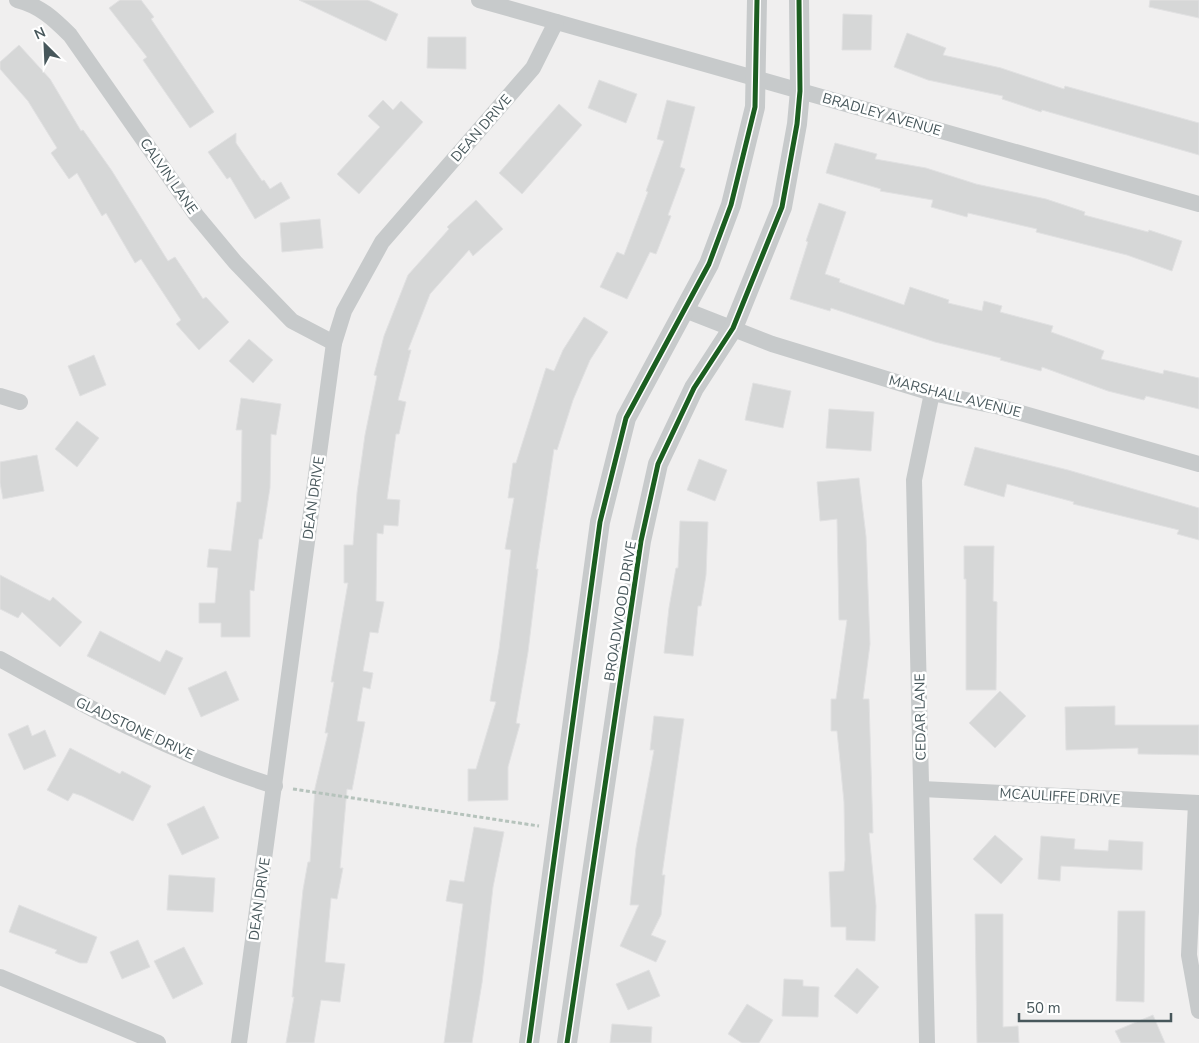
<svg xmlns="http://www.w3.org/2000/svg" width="1199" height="1043" viewBox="0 0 1199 1043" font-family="'Nunito Sans',sans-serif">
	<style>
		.building { fill: #d6d7d7; stroke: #e1e1e2 }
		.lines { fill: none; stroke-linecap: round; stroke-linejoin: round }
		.path { stroke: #b6c3bc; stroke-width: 3; stroke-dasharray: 4 2.5; stroke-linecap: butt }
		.minor { stroke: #c7cacb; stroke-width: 16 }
		.tertiary { stroke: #c7cacb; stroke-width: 20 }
		.cycleway-casing { stroke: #fff; stroke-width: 8 }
		.cycleway { stroke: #1b5e20; stroke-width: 5 }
		.labels { text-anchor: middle; stroke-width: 5; stroke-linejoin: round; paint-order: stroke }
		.street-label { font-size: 14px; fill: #47575b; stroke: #fff }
	</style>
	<rect width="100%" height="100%" fill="#f0efef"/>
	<!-- building -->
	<g class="building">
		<polygon points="120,0 141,0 154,17 151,19 214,112 190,128 143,60 147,57 109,8"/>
		<polygon points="299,0 368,0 398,14 386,41"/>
		<polygon points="1150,0 1199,0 1199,18 1149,7"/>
		<polygon points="843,14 872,15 871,50 842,50"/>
		<polygon points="907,33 946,48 943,55 1001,68 1064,89 1065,86 1199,123 1199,155 1042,110 1041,112 1002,99 1003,96 928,80 894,67"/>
		<polygon points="428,37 466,37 466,69 427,68"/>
		<polygon points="19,45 50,79 81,131 83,130 112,171 168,261 175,257 203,299 206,297 229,322 199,350 176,324 181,320 141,259 135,263 106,213 102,216 77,173 69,179 51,153 57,148 28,101 0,69 0,62"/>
		<polygon points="599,80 637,94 626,123 588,108"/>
		<polygon points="383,100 393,110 401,101 423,122 359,194 337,174 380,127 368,116"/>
		<polygon points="667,100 695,107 680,167 685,169 668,215 671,216 656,254 650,252 627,299 600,287 617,252 624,255 648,192 646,191 664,141 657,139"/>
		<polygon points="559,104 582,125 522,194 499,173"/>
		<polygon points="236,133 236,143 262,181 264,180 270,189 281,182 290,198 255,219 230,177 227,179 208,152"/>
		<polygon points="835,143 877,154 875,159 926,168 976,184 1046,199 1085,212 1084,215 1148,232 1149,230 1182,241 1172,271 1127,255 1036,232 1037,229 968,213 967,217 931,207 933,200 880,191 881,189 826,173"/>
		<polygon points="476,200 503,229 473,256 469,250 430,294 408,350 411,350 398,400 406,402 399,434 396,434 387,499 400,500 398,526 384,525 383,534 377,533 376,601 384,602 378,633 370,632 363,671 373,673 370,689 363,687 357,721 365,722 352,790 347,789 340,868 343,868 337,899 331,898 325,962 345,964 340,1002 321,1000 314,1043 286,1043 294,997 292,997 303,890 308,862 310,862 315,788 328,733 325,733 334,682 331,682 348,583 344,583 344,545 353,545 357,493 365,435 377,376 374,375 384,336 408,275 449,229 447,227"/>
		<polygon points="819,203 846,212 825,274 840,279 839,282 904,305 910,287 949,300 948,303 982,311 984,301 1002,306 1000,312 1053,326 1051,332 1104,351 1101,359 1163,374 1164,370 1199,378 1199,409 1146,396 1144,400 1108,391 1042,367 1041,371 1000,360 1001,358 935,342 831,308 830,311 790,299 808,242 806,241"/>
		<polygon points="320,219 323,248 282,252 280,223"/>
		<polygon points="584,317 608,332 590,360 573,400 557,450 554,449 536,569 538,569 528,652 516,723 520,724 508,767 508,800 468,801 468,769 476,769 496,702 490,701 499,649 511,550 505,549 514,498 508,498 513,463 516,463 546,368 554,371 563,350"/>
		<polygon points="249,339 273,360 253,383 229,361"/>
		<polygon points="94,355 106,385 80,396 68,366"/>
		<polygon points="753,383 791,391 783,428 745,420"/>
		<polygon points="241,398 281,404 276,435 271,434 270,488 262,539 259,539 254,591 250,590 250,637 221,637 221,623 199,623 199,603 215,603 218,568 207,567 209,549 231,551 237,502 241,502 242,430 236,430"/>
		<polygon points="829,409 874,412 871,451 826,448"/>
		<polygon points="77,421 99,438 77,467 55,449"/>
		<polygon points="975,447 1068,470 1199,508 1199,540 1177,534 1179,530 1073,504 1074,502 1007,484 1004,497 964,485"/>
		<polygon points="37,455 44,491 3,499 0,483 0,462"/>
		<polygon points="699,459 727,470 715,501 687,490"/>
		<polygon points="859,478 866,536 870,644 863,699 869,699 873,833 869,833 876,906 875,941 846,940 846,927 831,927 829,872 844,871 845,860 844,802 837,731 831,731 831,699 836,699 847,620 839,620 837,519 820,521 817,482"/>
		<polygon points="680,521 708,522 706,575 701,606 698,606 693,656 664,653 669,608 676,568 678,568"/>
		<polygon points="964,546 994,546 993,601 997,602 996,690 966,690 966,579 964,579"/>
		<polygon points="0,575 50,601 53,597 82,622 60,647 22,612 18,618 0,609"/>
		<polygon points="100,631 160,662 166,650 183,658 165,695 87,656"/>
		<polygon points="226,671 239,700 201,717 188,688"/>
		<polygon points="1000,691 1026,716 995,748 969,723"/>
		<polygon points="1115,706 1115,725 1199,725 1199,755 1138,754 1138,748 1066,750 1065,707"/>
		<polygon points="654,716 684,719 662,875 665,875 661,915 651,935 666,941 656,962 620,946 639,905 630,905 636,848 654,750 650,750"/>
		<polygon points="28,725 32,736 45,730 56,756 24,770 8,734"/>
		<polygon points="70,748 120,774 122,771 151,786 133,821 82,796 73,793 68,801 47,790"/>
		<polygon points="204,806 219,838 182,855 167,824"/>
		<polygon points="474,827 504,832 493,887 482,983 472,1043 444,1043 463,904 446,901 450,880 464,882"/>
		<polygon points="995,835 1023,859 1001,884 973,859"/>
		<polygon points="1041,836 1075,839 1074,849 1108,851 1109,840 1143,842 1142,870 1061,866 1060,881 1038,879"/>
		<polygon points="169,875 215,878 213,912 167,910"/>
		<polygon points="19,905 97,937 87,963 80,963 55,953 57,950 9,932"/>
		<polygon points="1118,911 1145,911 1144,1002 1116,1001"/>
		<polygon points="975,914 1003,914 1003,1027 1018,1026 1019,1043 977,1043"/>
		<polygon points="138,940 150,967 122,979 110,952"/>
		<polygon points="184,947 203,984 173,999 154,961"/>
		<polygon points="857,968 879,987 857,1014 834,996"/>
		<polygon points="649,970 660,996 628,1010 616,984"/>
		<polygon points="784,979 803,980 803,986 819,987 818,1017 782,1016"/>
		<polygon points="747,1004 773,1020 759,1043 742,1043 728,1034"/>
		<polygon points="1153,1015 1165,1043 1121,1043 1115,1031"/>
		<polygon points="612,1024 652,1027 651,1043 610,1043"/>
	</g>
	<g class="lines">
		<!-- path -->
		<polyline class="path" points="293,789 539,826"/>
		<!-- minor -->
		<g class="minor">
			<path d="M17,0C40,6 53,18 70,35L196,215L235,262L292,321L334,343"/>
			<polyline points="479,0 1199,204"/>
			<polyline points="685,310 772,344 932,393 1000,407 1199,464"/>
			<polyline points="0,396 20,402"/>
			<path d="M0,659C88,708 178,756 275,786"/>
			<polyline points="922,789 1199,803"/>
			<polyline points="1196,803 1189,955 1199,1011"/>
			<polyline points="0,977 158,1043"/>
			<polyline points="239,1043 334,343 344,311 382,242 533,68 556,22"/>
			<polyline points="927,1043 914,480 932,393"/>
		</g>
		<!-- tertiary -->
		<g class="tertiary">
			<polyline points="529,1043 600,522 626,418 709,264 731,205 755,107 757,0"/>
			<polyline points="567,1043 641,541 658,464 694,388 733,328 782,207 797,124 800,91 799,0"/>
		</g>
		<defs>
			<g id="cycleway">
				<polyline points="529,1043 600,522 626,418 709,264 731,205 755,107 757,0"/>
				<polyline points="567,1043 641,541 658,464 694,388 733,328 782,207 797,124 800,91 799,0"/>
			</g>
		</defs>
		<!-- cycleway casing -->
		<use href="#cycleway" class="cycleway-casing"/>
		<!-- cycleway -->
		<use href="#cycleway" class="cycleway"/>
	</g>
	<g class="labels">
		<!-- street labels -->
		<g class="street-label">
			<text transform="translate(882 114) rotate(16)" y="5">BRADLEY AVENUE</text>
			<text transform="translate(481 128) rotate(-49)" y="5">DEAN DRIVE</text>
			<text transform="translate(169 176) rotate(55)" y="5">CALVIN LANE</text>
			<text transform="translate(955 396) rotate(14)" y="5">MARSHALL AVENUE</text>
			<text transform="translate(313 498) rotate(-82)" y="5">DEAN DRIVE</text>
			<text transform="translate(620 611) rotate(-81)" y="5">BROADWOOD DRIVE</text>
			<text transform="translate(920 717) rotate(-91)" y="5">CEDAR LANE</text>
			<text transform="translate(135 728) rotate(25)" y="5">GLADSTONE DRIVE</text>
			<text transform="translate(1060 796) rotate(3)" y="5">MCAULIFFE DRIVE</text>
			<text transform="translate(259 899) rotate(-82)" y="5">DEAN DRIVE</text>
		</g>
	</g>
	<!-- north arrow -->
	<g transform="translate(45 45) rotate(336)" stroke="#ffffff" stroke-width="4" paint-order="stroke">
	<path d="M0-4L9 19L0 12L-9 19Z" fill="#47575b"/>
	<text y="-8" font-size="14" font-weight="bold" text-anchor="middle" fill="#47575b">N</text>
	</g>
	<!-- scale -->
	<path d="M1019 1013v8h152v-8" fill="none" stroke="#47575b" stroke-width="2.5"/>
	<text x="1026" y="1013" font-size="15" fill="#47575b" stroke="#ffffff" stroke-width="4" paint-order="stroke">50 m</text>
</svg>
